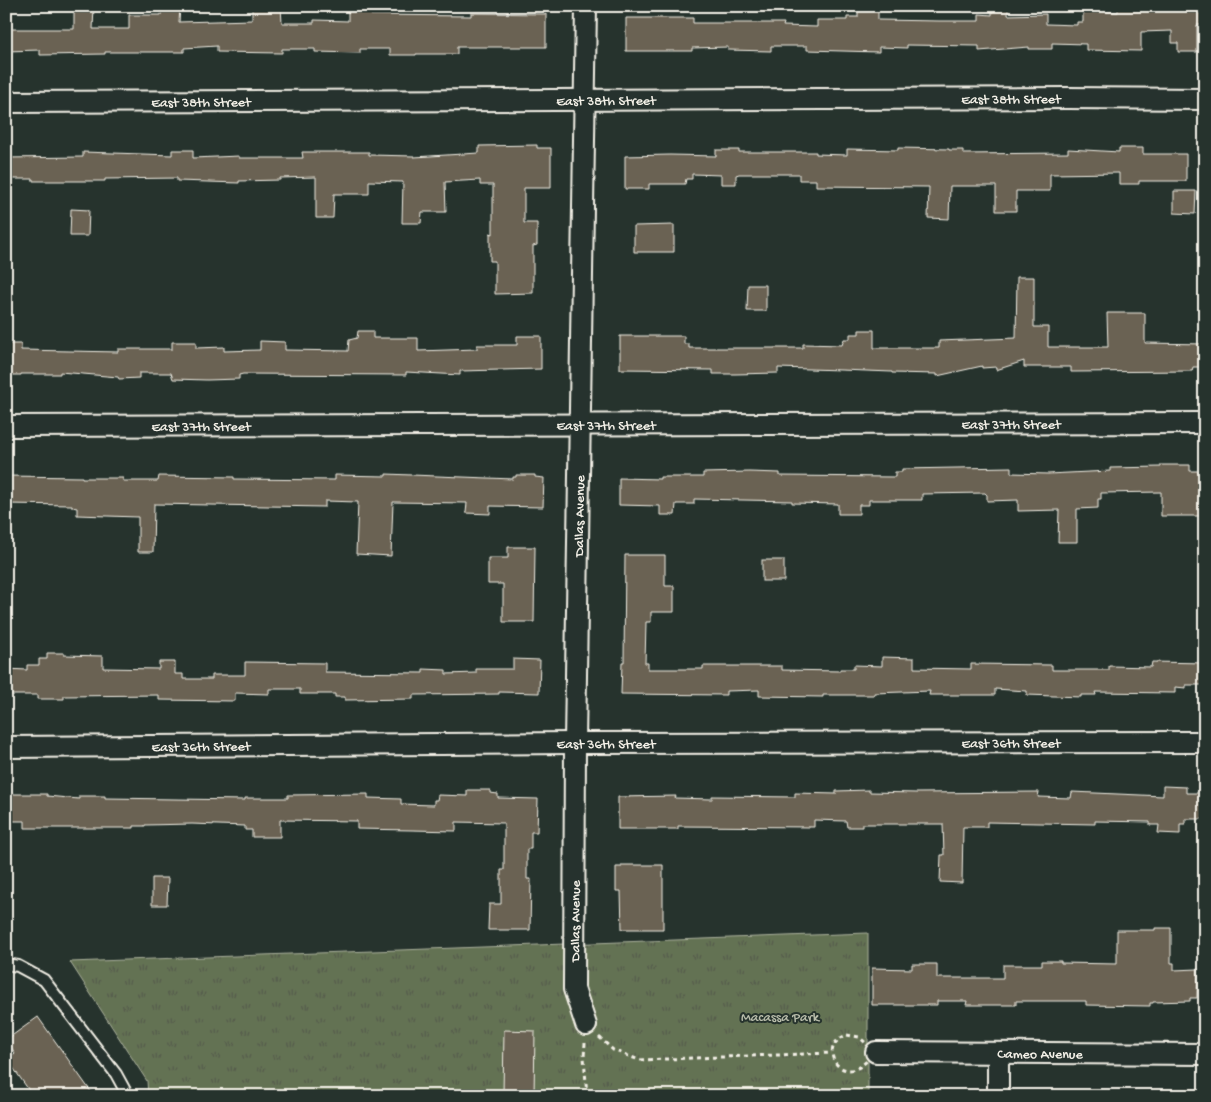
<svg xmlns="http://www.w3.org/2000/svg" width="1211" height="1102" viewBox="0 0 1211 1102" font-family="'Gochi Hand',sans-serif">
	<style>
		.park { fill: url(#park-tufts); stroke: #acb29e }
		.building { fill: #6a6252; stroke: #f4f1e8 }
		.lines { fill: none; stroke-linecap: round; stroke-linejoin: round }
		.lane-casing { stroke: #f4f1e8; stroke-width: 14 }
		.street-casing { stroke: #f4f1e8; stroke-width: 24 }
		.path { stroke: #f4f1e8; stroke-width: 3; stroke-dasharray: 4 4; stroke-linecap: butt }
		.lane { stroke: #26332d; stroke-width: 10 }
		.street { stroke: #26332d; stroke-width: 20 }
		.labels { text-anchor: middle; stroke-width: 4; stroke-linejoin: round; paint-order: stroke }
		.street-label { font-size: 14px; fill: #f4f1e8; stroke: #26332d }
		.park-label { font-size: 14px; fill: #babeac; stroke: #26332d }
	</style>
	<defs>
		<pattern id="park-tufts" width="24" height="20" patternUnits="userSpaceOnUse" patternTransform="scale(1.25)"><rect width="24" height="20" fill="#647253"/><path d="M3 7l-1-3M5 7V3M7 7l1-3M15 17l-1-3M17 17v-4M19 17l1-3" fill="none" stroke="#555b4c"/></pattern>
	</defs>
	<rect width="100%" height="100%" fill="#26332d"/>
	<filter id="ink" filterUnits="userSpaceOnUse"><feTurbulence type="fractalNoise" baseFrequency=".02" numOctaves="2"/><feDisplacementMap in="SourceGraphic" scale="10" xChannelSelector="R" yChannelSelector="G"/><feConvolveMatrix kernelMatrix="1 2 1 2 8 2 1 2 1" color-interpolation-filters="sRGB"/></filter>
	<g filter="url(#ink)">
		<!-- park -->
		<polygon class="park" points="868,933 868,1096 148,1096 147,1081 70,962"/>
		<!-- building -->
		<g class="building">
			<polygon points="74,6 94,6 93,29 129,29 129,15 161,15 162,6 180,6 179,22 252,20 252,8 281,7 282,23 314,23 314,20 348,21 348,12 371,11 371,15 471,16 471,13 546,14 546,47 457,47 457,54 416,54 416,55 390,55 390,49 360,49 360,53 315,52 315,49 282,49 282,53 217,52 217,46 184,48 184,52 105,52 105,54 40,55 40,50 6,51 6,29 74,29"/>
			<polygon points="1118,6 1203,6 1203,25 1197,25 1197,52 1178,52 1178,43 1172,43 1172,31 1141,32 1141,51 1086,50 1086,44 1052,43 1052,49 1029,49 1029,47 979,51 979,46 907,45 907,48 879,47 879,52 807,50 807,46 771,46 771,51 728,50 728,47 692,48 692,51 626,51 626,18 693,18 693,23 784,23 783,26 817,27 817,20 847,20 847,17 858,17 858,7 878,7 878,20 939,21 979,21 979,14 992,15 992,7 1008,7 1008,15 1046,14 1046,24 1077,25 1077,22 1083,22 1083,11 1118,12"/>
			<polygon points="537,145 537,148 551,148 551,188 524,188 524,223 537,223 537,245 533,246 533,293 495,294 495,261 490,261 490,233 493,234 493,185 480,185 480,180 445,182 446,212 422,212 421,223 402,223 403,182 369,181 369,194 334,194 333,218 316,218 316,177 280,178 280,180 239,181 239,183 177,181 177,178 105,179 105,181 33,181 33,179 6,179 6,158 83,157 83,152 172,155 172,150 193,150 193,158 239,156 239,158 303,158 302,152 369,152 369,155 414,156 414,157 479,153 479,146"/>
			<polygon points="898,148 949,149 949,150 963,150 963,154 1068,153 1068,149 1119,152 1119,148 1143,148 1143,154 1186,154 1186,181 1139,181 1139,184 1119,184 1119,173 1050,174 1050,191 1016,191 1016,211 996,211 996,186 950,186 949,219 928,218 929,187 816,186 816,180 799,180 799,174 739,174 736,175 736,184 721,184 721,175 692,174 692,179 686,179 685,184 649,184 649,189 625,189 625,156 670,155 716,156 716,150 739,150 739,152 816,152 816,154 847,155 847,149 898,150"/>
			<polygon points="1174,191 1196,191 1195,214 1174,213"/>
			<polygon points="71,209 89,210 88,236 70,236"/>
			<polygon points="674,225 674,252 634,252 634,226"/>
			<polygon points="1017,277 1034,277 1034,327 1048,327 1048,347 1108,347 1107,313 1145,313 1145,343 1205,344 1205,367 1193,367 1192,371 1071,372 1071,367 1024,367 1024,361 996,370 996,367 982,368 982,366 937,376 937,374 892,373 892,372 841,370 778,368 778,373 735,374 713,374 713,370 620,369 620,336 684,336 684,344 689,344 689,348 803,348 803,344 842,345 844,339 850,339 850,334 859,334 859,330 874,330 874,348 939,348 939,341 1016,338"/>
			<polygon points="748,285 766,285 766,311 747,311"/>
			<polygon points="358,331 373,331 373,338 418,338 418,351 477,349 477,345 517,345 517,336 541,336 541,369 460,371 460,375 406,372 406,375 243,374 239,375 239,379 207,380 173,379 171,373 139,373 139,378 119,379 118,377 60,372 60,374 21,374 21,375 6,375 6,344 21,344 21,350 118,352 118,349 172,349 172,342 196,342 196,348 224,347 224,351 260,350 260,341 285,342 285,350 348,351 349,340 357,338"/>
			<polygon points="1161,465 1190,465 1190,471 1205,471 1205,516 1161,516 1161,492 1101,493 1101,499 1098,499 1098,508 1077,509 1077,542 1058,542 1059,510 1018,511 1018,500 987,501 987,495 985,493 922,494 922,500 869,500 869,505 859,505 859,514 838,514 838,504 792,503 792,501 694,499 694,504 676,504 675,515 660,515 660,506 619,505 619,478 660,479 660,477 703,477 703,473 749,472 780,473 780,476 895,477 895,472 902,472 902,469 1011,467 1011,473 1048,474 1110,471 1110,468 1161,467"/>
			<polygon points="386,474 513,479 513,477 516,477 516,475 535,475 535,477 544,478 543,507 490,506 490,514 466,513 467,503 393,502 391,556 356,554 358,502 325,501 325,507 154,504 153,552 138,552 138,517 77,515 77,508 72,507 72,505 6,504 6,476 82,477 82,478 123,478 123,481 158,481 159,476 234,477 234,479 335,480 335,475 386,476"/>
			<polygon points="508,547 535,547 534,622 503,622 503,584 488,584 488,558 508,558"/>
			<polygon points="625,555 665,555 665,586 674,586 674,612 651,612 651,622 646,622 645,663 648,663 648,669 703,669 703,666 782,666 782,670 840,671 840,669 854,669 854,665 882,666 882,657 914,658 914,668 971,669 971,664 1052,665 1052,670 1109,670 1109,666 1151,667 1152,662 1205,663 1205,685 1186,685 1186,688 1175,687 1175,693 1095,692 1096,695 1081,695 1081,697 1027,695 1027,691 995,689 995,695 929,695 930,691 874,693 874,695 823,695 823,697 759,696 759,690 726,691 726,695 621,694 622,662 624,662"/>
			<rect x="762" y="560" width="22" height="21"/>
			<polygon points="47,653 64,653 64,655 103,656 103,668 159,669 159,662 175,662 175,674 183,674 183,679 212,679 212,675 245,675 245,662 325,663 325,672 423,673 423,669 446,670 446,674 476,673 476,669 513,669 513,659 540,660 539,693 499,692 499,694 413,695 413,699 345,700 345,697 335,697 335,694 300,694 300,689 269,689 269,694 235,693 235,701 159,700 159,695 64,696 64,699 38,699 38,695 6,695 6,669 27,670 27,665 39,665 39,659 47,659"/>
			<polygon points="1163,786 1186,787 1186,793 1205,793 1205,819 1185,819 1185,824 1180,824 1180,834 1158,833 1159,825 1150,825 1150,822 1095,821 1095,824 987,822 987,827 963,827 962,883 940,882 941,855 944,855 943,824 862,824 862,827 847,827 846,821 814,820 814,827 678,826 678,829 618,829 618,797 676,796 675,798 712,799 712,796 795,797 795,793 836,794 836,791 869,790 869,792 916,793 1039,792 1038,797 1071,798 1072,792 1163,796"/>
			<polygon points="467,790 490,790 490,793 498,794 498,798 538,799 537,832 531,832 531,849 527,849 527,879 531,879 530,930 488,930 489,904 501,904 501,870 504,870 504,823 456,822 456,831 412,830 357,829 357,821 280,820 280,837 252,837 252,830 245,830 245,826 192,824 145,825 145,826 134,826 134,828 25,828 25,821 6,821 6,794 47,794 47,796 79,799 79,796 105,796 105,798 245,800 245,798 288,798 288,795 368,794 368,798 401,799 401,804 434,805 434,800 437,800 438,795 467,796"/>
			<polygon points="622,865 663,865 663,929 622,929 621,891 616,891 616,867 622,867"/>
			<polygon points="152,878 168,878 167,905 152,905"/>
			<polygon points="1155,928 1171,928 1171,963 1174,963 1174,970 1198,969 1197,998 1190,998 1190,1001 1153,1002 1153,1003 1150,1003 1150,1006 1086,1005 1086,1001 1016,1001 1016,1005 966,1005 967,1001 937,1001 937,1005 872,1005 872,968 912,969 912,964 937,964 937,978 1003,978 1003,965 1042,965 1042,961 1061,961 1061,963 1117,964 1117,930 1155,930"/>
			<polygon points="38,1017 94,1096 33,1096 7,1059 15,1053 6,1040"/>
			<polygon points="504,1030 535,1031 534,1096 503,1096"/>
		</g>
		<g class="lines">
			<defs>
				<polyline id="lane" points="6,964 18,966 44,980 116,1074 128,1096"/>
				<g id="street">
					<path id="s1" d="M6,102L1068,98L1205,99"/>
					<path id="s2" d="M6,426L1205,423"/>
					<path id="s3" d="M6,747L575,743L1205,742"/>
					<path id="s4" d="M586,1025L574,989L575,743L586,6"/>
					<path id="s5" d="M876,1052L1205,1054"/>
					<polyline points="998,1054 998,1096"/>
				</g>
			</defs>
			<!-- lane casing -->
			<use href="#lane" class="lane-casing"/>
			<!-- street casing -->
			<use href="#street" class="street-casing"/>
			<!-- path -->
			<g class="path">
				<path d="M847,1035L859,1037L876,1052C871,1057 866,1062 861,1066C838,1082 817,1046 847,1035Z"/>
				<polyline points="599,1037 613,1050 639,1060 832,1053"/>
				<polyline points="585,1043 584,1057 587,1096"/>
				<polyline points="6,1087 13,1096"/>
				<polyline points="395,1094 426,1096"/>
			</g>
			<!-- lane -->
			<use href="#lane" class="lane"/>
			<!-- street -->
			<use href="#street" class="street"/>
		</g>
	</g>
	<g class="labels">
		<!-- street labels -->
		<g class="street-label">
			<text dy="5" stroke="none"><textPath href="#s1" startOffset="1005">East 38th Street</textPath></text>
			<text dy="5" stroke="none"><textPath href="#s1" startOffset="600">East 38th Street</textPath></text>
			<text dy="5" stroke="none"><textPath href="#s1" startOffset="195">East 38th Street</textPath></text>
			<text dy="5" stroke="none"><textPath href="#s2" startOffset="600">East 37th Street</textPath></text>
			<text dy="5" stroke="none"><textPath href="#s2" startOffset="1005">East 37th Street</textPath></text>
			<text dy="5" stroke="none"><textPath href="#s2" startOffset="195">East 37th Street</textPath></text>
			<text dy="5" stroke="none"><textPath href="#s4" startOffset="511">Dallas Avenue</textPath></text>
			<text dy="5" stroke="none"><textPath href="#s3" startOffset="600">East 36th Street</textPath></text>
			<text dy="5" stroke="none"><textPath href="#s3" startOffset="1005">East 36th Street</textPath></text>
			<text dy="5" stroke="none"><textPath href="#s3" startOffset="195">East 36th Street</textPath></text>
			<text dy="5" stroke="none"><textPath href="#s4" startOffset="106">Dallas Avenue</textPath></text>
			<text dy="5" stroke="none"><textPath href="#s5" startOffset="164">Cameo Avenue</textPath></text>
		</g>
		<!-- park labels -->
		<g class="park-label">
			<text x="780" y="1021">Macassa Park</text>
		</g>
	</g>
	<!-- margin -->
	<rect width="1211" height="1102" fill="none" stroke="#26332d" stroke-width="25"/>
	<rect x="12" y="12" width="1186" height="1077" fill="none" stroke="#f4f1e8" stroke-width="2" filter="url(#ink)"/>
</svg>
